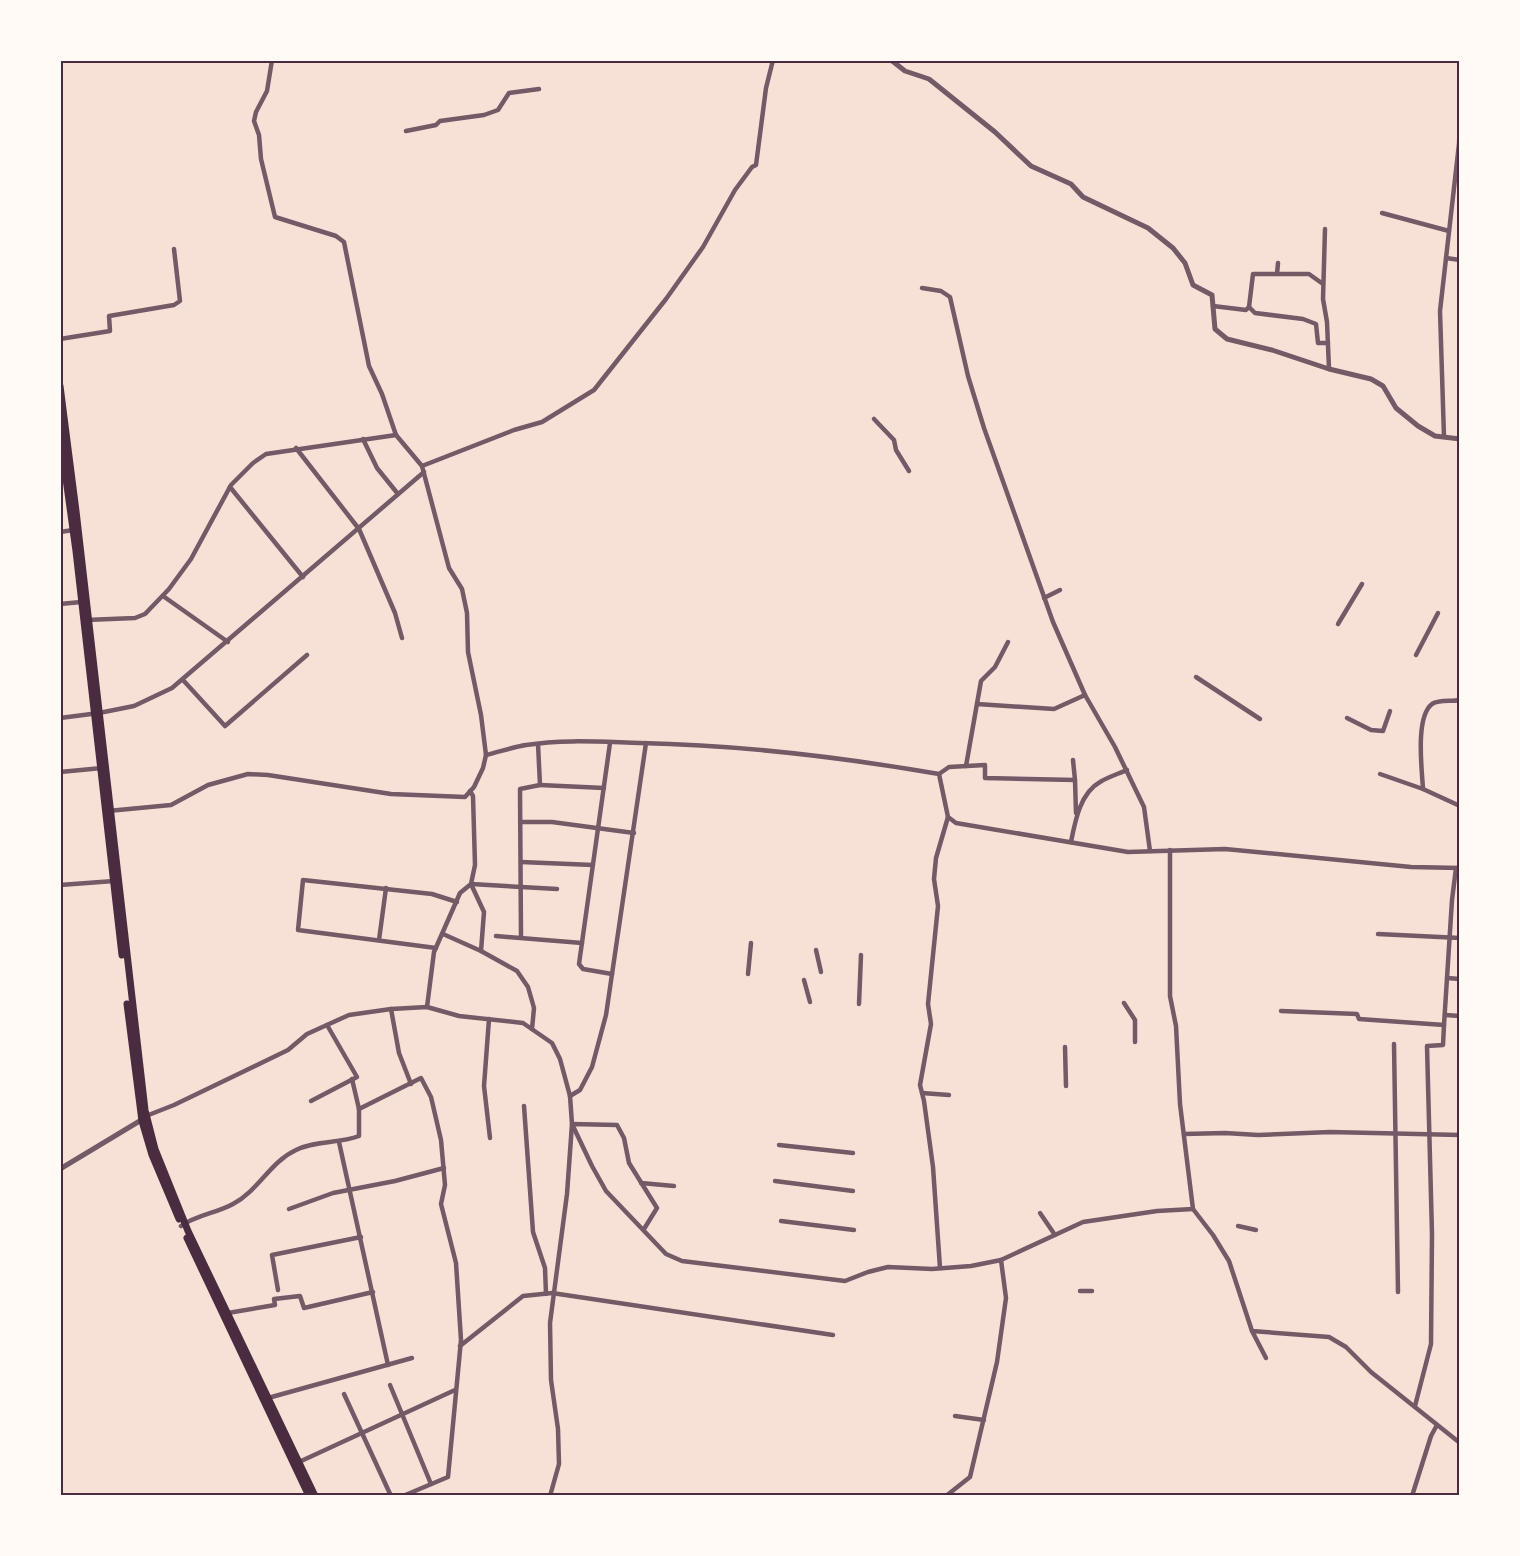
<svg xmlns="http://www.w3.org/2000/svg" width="1520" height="1556" viewBox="0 0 1520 1556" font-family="Spectral,serif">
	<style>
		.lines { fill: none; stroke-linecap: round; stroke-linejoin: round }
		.minor { stroke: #755966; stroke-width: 4.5 }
		.tertiary { stroke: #755966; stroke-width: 5 }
		.primary { stroke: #4a2c40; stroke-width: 7 }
		.neatline { fill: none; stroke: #4a2c40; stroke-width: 2 }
	</style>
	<rect width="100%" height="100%" fill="#f7e1d7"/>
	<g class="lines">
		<!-- minor -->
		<g class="minor">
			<polyline points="272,60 267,91 256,112 254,121 259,135 261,159 275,217 336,236 344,242 369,366 382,394 396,435"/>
			<polyline points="406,131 436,125 440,121 484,115 498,110 509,93 539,89"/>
			<polyline points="1382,213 1449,231"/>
			<polyline points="1325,229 1323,299 1327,322 1329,369"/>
			<polyline points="1446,258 1460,260"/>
			<polyline points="1277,274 1309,274 1323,284"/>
			<polyline points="922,288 941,291 950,297 968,376 984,428 1053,622 1085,695 1115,747 1144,807 1150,851"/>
			<polyline points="1213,306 1246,310 1249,307 1253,274 1277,274 1278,263"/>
			<polyline points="1249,307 1255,313 1303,319 1316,324 1318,343 1328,343"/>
			<polyline points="60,339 110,331 109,316 174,305 180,301 174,249"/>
			<polyline points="874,419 894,440 896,450 909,471"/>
			<polyline points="1444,437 1440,311 1459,144 1460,119"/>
			<polyline points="363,439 377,468 398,494"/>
			<polyline points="296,448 359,529 395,613 402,638"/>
			<polyline points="422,466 514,430 542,422 594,390 666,299 703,247 735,190 752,167 756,165 766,88 773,60"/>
			<polyline points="230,487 303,577"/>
			<polyline points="60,532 73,530"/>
			<polyline points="163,596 228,642"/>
			<polyline points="1044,598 1060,590"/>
			<polyline points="60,604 81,602"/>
			<polyline points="86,620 135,618 145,614 169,589 191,559 231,485 253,463 266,454 396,435 422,466 449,568 462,589 467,613 468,652 481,715 486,755 483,768 474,787 465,797 391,794 268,775 248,774 208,785 171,805 108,811"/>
			<polyline points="1338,624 1362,584"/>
			<polyline points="1416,655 1438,613"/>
			<polyline points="1196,677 1260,719"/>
			<polyline points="183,680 225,726 307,655"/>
			<polyline points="977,704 1054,709 1085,695"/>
			<polyline points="60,718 99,713 134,706 172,688 424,472"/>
			<polyline points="1347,718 1371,730 1383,731 1390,711"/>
			<polyline points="610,743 579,964 583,969 612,974"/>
			<path d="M486,755C499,752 513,747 526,745C563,739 603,742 640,743C741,745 840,757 939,774L948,817L956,823L1128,852L1225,849L1411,867L1460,868"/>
			<polyline points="966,766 981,681 995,667 1008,642"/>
			<polyline points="60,772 102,768"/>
			<polyline points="939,774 949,767 985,765 985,778 1075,780 1073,760"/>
			<polyline points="1380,774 1423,789 1460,806"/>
			<polyline points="1075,780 1076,813"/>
			<polyline points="540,785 604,788"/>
			<path d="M1423,789C1422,770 1415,717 1432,704C1440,699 1451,702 1460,700"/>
			<polyline points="520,822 552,822 634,833"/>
			<path d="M1071,842C1075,822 1080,793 1100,782C1108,777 1118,774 1127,770"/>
			<polyline points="1170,850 1170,996 1176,1026 1180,1104 1193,1209 1213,1235 1229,1261 1252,1331 1329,1337 1346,1347 1371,1372 1460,1443"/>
			<polyline points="521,862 593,865"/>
			<polyline points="471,884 557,889"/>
			<polyline points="471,884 484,912 481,951"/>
			<polyline points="60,885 114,881"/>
			<polyline points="443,934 481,951 517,971 528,987 534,1008 532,1029"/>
			<polyline points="1378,934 1460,938"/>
			<polyline points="496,936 582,943"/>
			<polyline points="521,937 520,789 540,785 538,744"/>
			<polyline points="379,940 386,888"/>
			<polyline points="436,948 298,930 303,880 432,894 457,902"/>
			<polyline points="816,950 821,972"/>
			<polyline points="748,974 751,943"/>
			<polyline points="1447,978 1460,979"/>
			<polyline points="804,980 810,1002"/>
			<polyline points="1124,1003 1135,1020 1135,1042"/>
			<polyline points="859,1004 861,955"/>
			<polyline points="427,1007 434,952 460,893 471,884 475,865 473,796 470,791"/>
			<polyline points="391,1009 399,1053 411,1084"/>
			<polyline points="1281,1011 1357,1014 1359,1019 1444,1025 1452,900 1456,868"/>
			<polyline points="1445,1015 1460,1016"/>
			<polyline points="489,1019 484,1086 490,1138"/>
			<polyline points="1394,1044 1398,1292"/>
			<polyline points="1065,1047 1066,1086"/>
			<polyline points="922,1093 949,1095"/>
			<polyline points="570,1096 580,1090 592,1067 606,1015 646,743"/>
			<polyline points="311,1101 357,1077 327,1025"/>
			<polyline points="524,1106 533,1232 545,1268 546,1294"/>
			<polyline points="359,1109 421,1078 431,1097 441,1140 445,1185 441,1204 456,1263 461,1340 448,1477 403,1496"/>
			<polyline points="146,1116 174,1105 288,1050 307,1034 349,1015 391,1009 427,1007 459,1016 523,1023 552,1043 560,1059 570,1096 572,1124 567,1194 550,1323 551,1380 558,1429 559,1464 550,1496"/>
			<polyline points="1184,1134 1225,1133 1258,1135 1330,1132 1460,1135"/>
			<polyline points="339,1142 388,1365"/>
			<polyline points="779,1145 853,1153"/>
			<polyline points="775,1181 853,1191"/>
			<polyline points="641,1183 674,1186"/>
			<polyline points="289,1209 333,1193 395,1181 444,1168"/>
			<polyline points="1040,1213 1055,1235"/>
			<polyline points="781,1221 854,1230"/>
			<path d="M181,1226C196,1215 217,1213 233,1204C259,1190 270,1162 296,1150C316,1140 338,1144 359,1136V1109L352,1079"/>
			<polyline points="1238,1226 1256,1230"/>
			<polyline points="644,1229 657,1208 629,1163 624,1138 617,1125 572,1124 592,1166 606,1191 666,1254 682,1261 845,1281 868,1272 888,1267 932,1269 971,1266 1001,1260 1083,1222 1157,1211 1193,1209"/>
			<polyline points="940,1268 933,1167 924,1101 920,1085 931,1024 928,1004 938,906 934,879 936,858 948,817"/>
			<polyline points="278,1290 272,1255 361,1237"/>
			<polyline points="1080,1291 1092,1291"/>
			<polyline points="228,1313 275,1305 274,1299 300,1296 304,1308 373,1292"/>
			<polyline points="1252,1331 1266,1358"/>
			<polyline points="460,1346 523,1296 552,1293 833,1335"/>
			<polyline points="390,1385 431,1484"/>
			<polyline points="344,1394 391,1496"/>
			<polyline points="268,1398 412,1358"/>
			<polyline points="1415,1406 1431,1344 1432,1234 1427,1046 1443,1045 1444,1025"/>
			<polyline points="955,1416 984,1420"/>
			<polyline points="299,1462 455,1390"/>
			<polyline points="946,1496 970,1477 997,1362 1006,1298 1001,1260"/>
			<polyline points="1412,1496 1431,1436 1437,1425"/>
		</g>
		<!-- tertiary -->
		<g class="tertiary">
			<polyline points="891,60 905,71 929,79 995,132 1031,166 1071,184 1083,197 1148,228 1173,248 1185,263 1193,285 1212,295 1215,329 1227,339 1272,350 1329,369 1371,379 1383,386 1396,408 1418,426 1435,436 1460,439"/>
			<polyline points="60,1169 143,1119"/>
		</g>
		<!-- primary -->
		<g class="primary">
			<polyline points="60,386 76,511 145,1110 155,1149 188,1231 315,1496"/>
			<polyline points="60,435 76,551 122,955"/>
			<polyline points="127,1004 142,1121 152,1155 179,1219"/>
			<polyline points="187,1238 309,1496"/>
		</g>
	</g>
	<!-- border -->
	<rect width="1520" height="1556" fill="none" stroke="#fffaf5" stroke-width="123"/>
	<rect x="62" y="62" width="1396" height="1432" class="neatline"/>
</svg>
